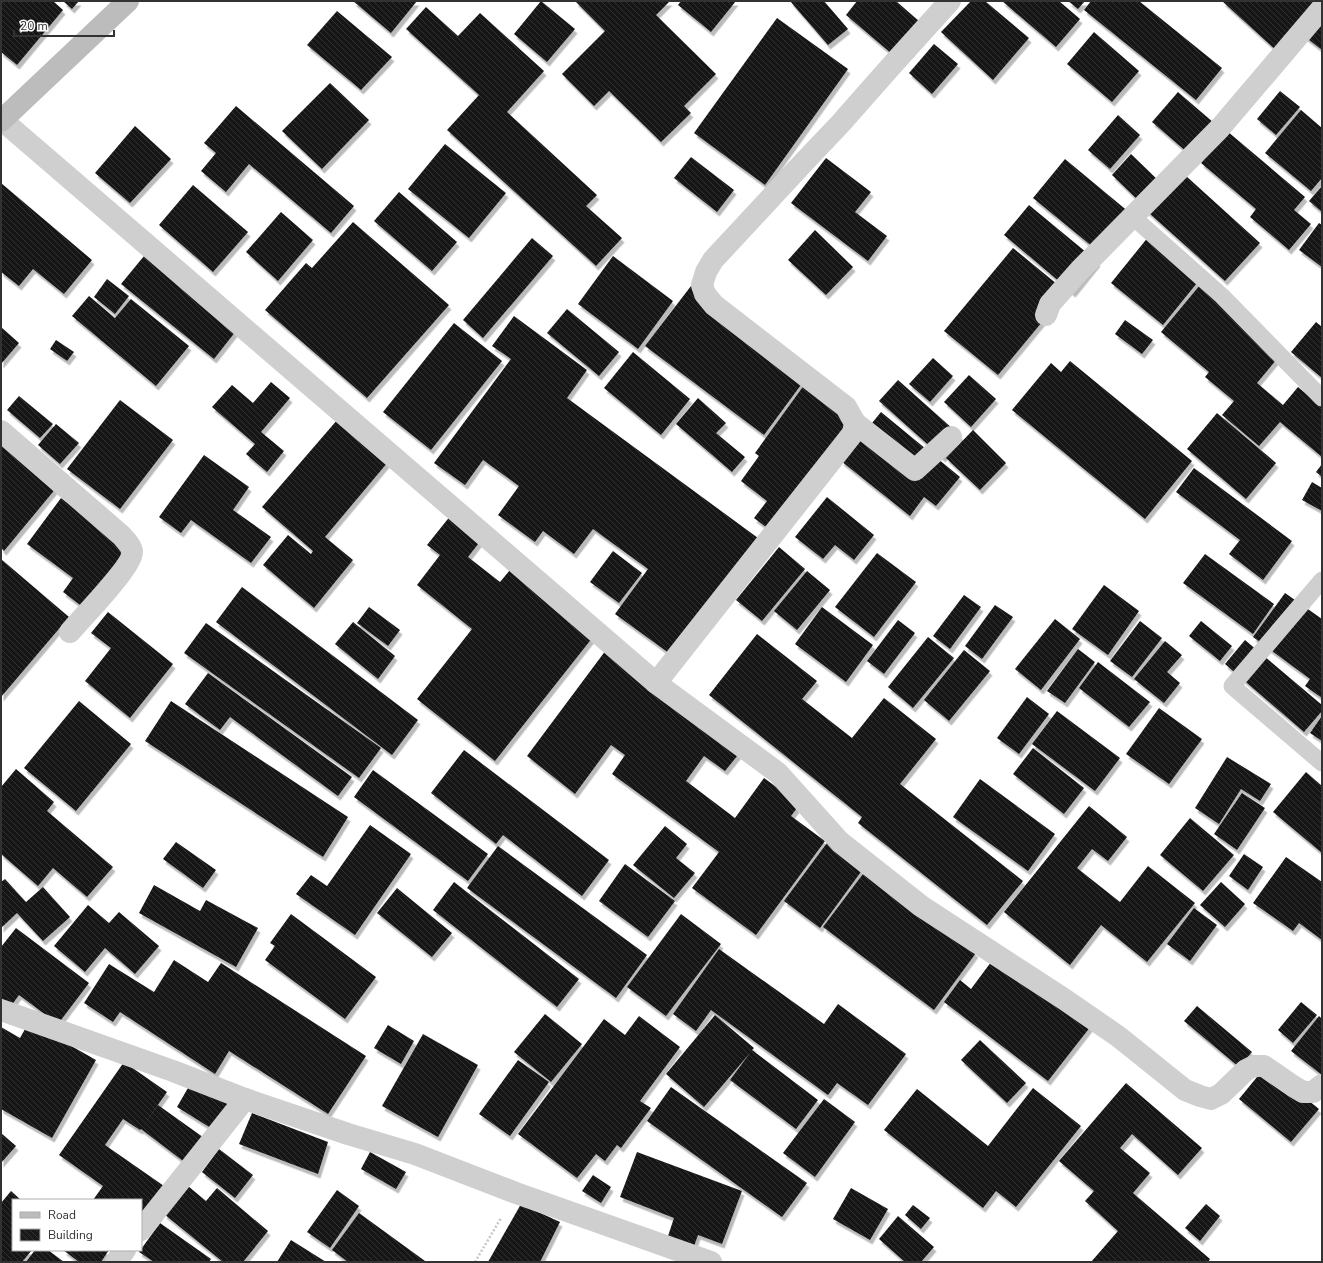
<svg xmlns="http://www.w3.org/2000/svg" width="1323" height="1263" viewBox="0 0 1323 1263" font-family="'Nunito Sans',sans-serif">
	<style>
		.building { fill: url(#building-back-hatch); filter: url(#shadow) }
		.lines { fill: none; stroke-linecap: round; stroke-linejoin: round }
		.path { stroke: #c6c6c6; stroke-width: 2.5; stroke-dasharray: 2 2; stroke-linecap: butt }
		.lane { stroke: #cfcfcf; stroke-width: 17 }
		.street { stroke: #cfcfcf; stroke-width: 22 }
		.secondary { stroke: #bcbcbc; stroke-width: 22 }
	</style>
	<defs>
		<pattern id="building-back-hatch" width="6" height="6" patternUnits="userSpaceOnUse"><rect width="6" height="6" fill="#191919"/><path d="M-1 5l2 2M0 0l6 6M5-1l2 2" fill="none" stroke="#323232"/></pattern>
		<filter id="shadow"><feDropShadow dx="2.5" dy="4.5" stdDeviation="0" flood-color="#0004"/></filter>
	</defs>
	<rect width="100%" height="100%" fill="#fff"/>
	<!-- building -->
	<g class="building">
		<polygon points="1,1 53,1 63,10 17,65 1,52"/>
		<polygon points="63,1 79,1 72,9"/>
		<polygon points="353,1 417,1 391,33"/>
		<polygon points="541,1 575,29 547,62 514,34"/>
		<polygon points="575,1 670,1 656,15 716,74 684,106 691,113 661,142 609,91 594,106 562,74 605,31"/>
		<polygon points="681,1 736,1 711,32 678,5"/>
		<polygon points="790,1 824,1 848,29 828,45"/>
		<polygon points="857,1 896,1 920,22 892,54 846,15"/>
		<polygon points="971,1 985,1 1029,38 993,80 941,32"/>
		<polygon points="1002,1 1059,1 1080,19 1056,47"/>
		<polygon points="1068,1 1085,1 1078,9"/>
		<polygon points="1091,1 1139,1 1222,68 1196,100 1084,10"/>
		<polygon points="1222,1 1322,1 1278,52"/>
		<polygon points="426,7 458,36 480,13 544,71 507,112 597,195 586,206 622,238 596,266 447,130 479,95 406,29"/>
		<polygon points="337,11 392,57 361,90 307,45"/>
		<polygon points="1322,13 1322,50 1304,36"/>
		<polygon points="777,18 848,69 765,185 694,133"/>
		<polygon points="1094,32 1139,71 1112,102 1067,64"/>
		<polygon points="934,44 958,64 932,94 909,73"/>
		<polygon points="330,83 369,120 322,169 282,131"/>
		<polygon points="1280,91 1300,107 1276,135 1257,119"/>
		<polygon points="1178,92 1214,123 1188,153 1152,122"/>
		<polygon points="236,106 354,206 331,233 249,164 226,192 201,171 216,153 204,143"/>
		<polygon points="1301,110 1322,128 1322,178 1311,191 1265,153"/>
		<polygon points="1118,115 1140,135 1110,169 1088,150"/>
		<polygon points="135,126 171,159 130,203 95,173"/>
		<polygon points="1227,131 1305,197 1294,210 1311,224 1289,250 1250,217 1256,209 1201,163"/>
		<polygon points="445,144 506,193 469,238 408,189"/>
		<polygon points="1131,154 1160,182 1175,166 1260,243 1225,281 1139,204 1140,202 1112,175"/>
		<polygon points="691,157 734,190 717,212 674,178"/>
		<polygon points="826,158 871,192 855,212 887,236 868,261 791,203"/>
		<polygon points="1065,159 1130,213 1099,252 1033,198"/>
		<polygon points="1,183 92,260 64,294 33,269 19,286 1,272"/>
		<polygon points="193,185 248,232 213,272 159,225"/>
		<polygon points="1322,186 1322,212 1309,201"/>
		<polygon points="399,192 457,242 432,271 374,221"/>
		<polygon points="1029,205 1098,262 1073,293 1004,235"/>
		<polygon points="281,212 313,240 278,281 246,252"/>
		<polygon points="353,222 449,305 367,398 265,310 306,263 312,268"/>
		<polygon points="1319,223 1322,225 1322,267 1299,250"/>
		<polygon points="815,230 853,267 826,295 788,260"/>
		<polygon points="1149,236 1201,278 1163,325 1111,283"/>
		<polygon points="532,238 553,256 483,338 463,320"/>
		<polygon points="1013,248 1063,289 1047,316 998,375 944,331"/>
		<polygon points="144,256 236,331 214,359 121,284"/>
		<polygon points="613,256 673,301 638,349 578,304"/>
		<polygon points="107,279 129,296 115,314 94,297"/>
		<polygon points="1200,285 1281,354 1257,383 1283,405 1298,387 1322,407 1322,457 1280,422 1259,446 1222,415 1234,401 1205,377 1209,372 1161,332"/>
		<polygon points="691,286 809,374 764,435 645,346"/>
		<polygon points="89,296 115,318 131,299 189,346 156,386 72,316"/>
		<polygon points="567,309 619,352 599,376 547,333"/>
		<polygon points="514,316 587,370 567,398 758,538 673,656 615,614 648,569 593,529 574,554 543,531 535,542 498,515 519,486 483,460 465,485 434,463 511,359 492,346"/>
		<polygon points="1125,320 1153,340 1142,354 1115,334"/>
		<polygon points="1316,322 1322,327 1322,378 1291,352"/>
		<polygon points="454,323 502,361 431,450 383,412"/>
		<polygon points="1,327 19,343 1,364"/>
		<polygon points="56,340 74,352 67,361 50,349"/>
		<polygon points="633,352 690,399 661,435 604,388"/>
		<polygon points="933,358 953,376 930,402 909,384"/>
		<polygon points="1070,361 1192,461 1145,519 1012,410 1051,363 1061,372"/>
		<polygon points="969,375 996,399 971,427 944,402"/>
		<polygon points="810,377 863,416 770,530 754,518 767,501 741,481 759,456 755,453"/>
		<polygon points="898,380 962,437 943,458 879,401"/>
		<polygon points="271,382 290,398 261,432 284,451 267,472 246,454 255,444 212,407 232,385 253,403"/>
		<polygon points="19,396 53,424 40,438 7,410"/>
		<polygon points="698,398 726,423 716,433 745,457 732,472 676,424"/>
		<polygon points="120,400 173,440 120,509 67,469"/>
		<polygon points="881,412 960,477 936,506 924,497 910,516 841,461"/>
		<polygon points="1217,413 1276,463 1246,499 1187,449"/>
		<polygon points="338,419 388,462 325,537 353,560 314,608 263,565 288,535 311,554 313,551 262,507"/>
		<polygon points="56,424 79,443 60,464 38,445"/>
		<polygon points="973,430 1006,463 980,490 946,458"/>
		<polygon points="1,439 57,487 4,551 1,548"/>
		<polygon points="204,455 249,487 233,510 271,537 251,563 191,520 181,533 159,517"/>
		<polygon points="1322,464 1322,477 1316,472"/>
		<polygon points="1194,468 1292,541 1263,580 1229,554 1240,540 1176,492"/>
		<polygon points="1312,482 1322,488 1322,511 1302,500"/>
		<polygon points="827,497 874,535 854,560 835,545 823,559 795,537"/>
		<polygon points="61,498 137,554 92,614 63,592 73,578 27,544"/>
		<polygon points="451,515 482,539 468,557 500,582 510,570 593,637 495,761 417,699 472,629 417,585 440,555 427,545"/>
		<polygon points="779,547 805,569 762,621 736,600"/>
		<polygon points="613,551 642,573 619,603 590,582"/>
		<polygon points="877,553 916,582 874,637 835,607"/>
		<polygon points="1205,554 1274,604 1253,634 1183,583"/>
		<polygon points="1,559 69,617 1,697"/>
		<polygon points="807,571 830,590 797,630 774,611"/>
		<polygon points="1104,585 1139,611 1108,655 1072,629"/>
		<polygon points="242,587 418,720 392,755 216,622"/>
		<polygon points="1285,593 1322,619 1322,698 1305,686 1310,679 1253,637"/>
		<polygon points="964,595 981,607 950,649 933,636"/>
		<polygon points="995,605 1013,617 982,659 965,646"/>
		<polygon points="369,607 400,630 388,646 357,623"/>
		<polygon points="822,607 873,645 846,682 795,644"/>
		<polygon points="108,612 173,664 130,718 85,681 111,648 91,633"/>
		<polygon points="1055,619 1080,639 1041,690 1015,669"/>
		<polygon points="898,620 915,633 884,674 867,661"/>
		<polygon points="1140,621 1162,638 1132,677 1110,661"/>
		<polygon points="1201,621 1232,646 1220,661 1189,636"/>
		<polygon points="353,622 395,656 378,679 335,644"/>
		<polygon points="206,623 381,748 359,778 184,653"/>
		<polygon points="757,634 817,681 802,699 852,738 884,698 936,739 900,784 1023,881 987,925 858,823 862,817 709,695"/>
		<polygon points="928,637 954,658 913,708 888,687"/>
		<polygon points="1245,640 1322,705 1322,711 1304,732 1225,664"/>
		<polygon points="1165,641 1182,655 1167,672 1180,683 1164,703 1134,679"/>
		<polygon points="1078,649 1095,662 1065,703 1047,691"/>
		<polygon points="606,650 742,750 725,771 704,756 686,781 735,818 764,778 800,804 791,816 825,841 756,935 692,888 719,852 612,774 625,755 611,745 575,794 527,756"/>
		<polygon points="964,650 990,671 949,721 924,700"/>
		<polygon points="1098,662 1150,702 1129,727 1079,688"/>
		<polygon points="208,673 352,777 338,796 230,717 220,730 185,704"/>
		<polygon points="1027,697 1049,714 1019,754 997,738"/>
		<polygon points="79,701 131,744 76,811 24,768"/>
		<polygon points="171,701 348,817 323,857 145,741"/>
		<polygon points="1159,708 1202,739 1169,784 1126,754"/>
		<polygon points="1057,711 1120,758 1095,791 1032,744"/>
		<polygon points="1322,716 1322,741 1310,733"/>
		<polygon points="1033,748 1084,788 1064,814 1013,774"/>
		<polygon points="464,750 609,860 582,896 503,835 496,844 431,793"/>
		<polygon points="1227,757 1271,784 1260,801 1241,789 1219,824 1195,808"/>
		<polygon points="16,769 54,802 47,811 113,867 87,897 53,868 38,886 1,854 1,787"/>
		<polygon points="373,770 488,854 468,881 354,797"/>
		<polygon points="1306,772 1322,786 1322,853 1273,812"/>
		<polygon points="980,779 1055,834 1028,871 953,817"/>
		<polygon points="1242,793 1265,808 1237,850 1214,834"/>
		<polygon points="1089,806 1127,837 1108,861 1092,849 1077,868 1120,902 1148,866 1195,903 1147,962 1101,925 1070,965 1004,912"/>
		<polygon points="1190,818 1234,855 1203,891 1160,855"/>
		<polygon points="370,825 411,854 355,935 296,894 311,875 327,886"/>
		<polygon points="665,826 687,844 676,858 695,873 674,898 633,865"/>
		<polygon points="176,842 216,870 203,888 163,859"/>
		<polygon points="827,843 863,869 820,928 784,901"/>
		<polygon points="498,846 647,955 616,998 467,888"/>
		<polygon points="1244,854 1263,867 1248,890 1229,876"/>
		<polygon points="1286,857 1322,882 1322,940 1299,923 1293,931 1253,903"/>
		<polygon points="625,864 675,901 648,937 599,901"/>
		<polygon points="866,870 976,953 934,1010 823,927"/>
		<polygon points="5,879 26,902 43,887 70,917 43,941 17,913 1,928 1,882"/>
		<polygon points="454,882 579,979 557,1007 433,910"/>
		<polygon points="1221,882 1245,904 1225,927 1200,905"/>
		<polygon points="154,885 200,911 206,900 258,928 236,967 139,913"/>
		<polygon points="397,888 452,933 432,957 377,913"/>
		<polygon points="88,905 109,923 119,912 159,946 135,974 105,948 85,972 54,946"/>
		<polygon points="1194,908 1217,925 1190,961 1167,944"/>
		<polygon points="291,914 376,977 345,1019 265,960 275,946 270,943"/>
		<polygon points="681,914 721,944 666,1016 627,987"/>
		<polygon points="16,928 89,983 58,1024 19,995 11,1006 1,998 1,947"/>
		<polygon points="719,949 824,1024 838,1004 906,1054 868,1105 837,1083 828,1095 711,1010 696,1031 673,1014"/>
		<polygon points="997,954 1091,1026 1048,1081 944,1002 960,980 971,989"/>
		<polygon points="174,960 208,982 221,963 366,1056 328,1114 229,1051 215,1074 120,1012 113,1022 84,1003 109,964 154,992"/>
		<polygon points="1301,1002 1317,1015 1293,1043 1278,1030"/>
		<polygon points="1197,1006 1252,1052 1239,1067 1184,1021"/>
		<polygon points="545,1014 582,1044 551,1082 514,1052"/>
		<polygon points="715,1015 754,1048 752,1050 818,1100 796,1129 730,1080 750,1053 704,1107 666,1074"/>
		<polygon points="639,1016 680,1047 640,1101 651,1108 621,1148 617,1145 605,1161 596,1154 577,1178 518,1134 604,1019 625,1035"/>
		<polygon points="1319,1016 1322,1019 1322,1075 1291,1051"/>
		<polygon points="29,1022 96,1060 52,1138 1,1109 1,1027 20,1038"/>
		<polygon points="388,1025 414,1041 401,1064 374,1048"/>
		<polygon points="423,1034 478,1065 438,1137 382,1106"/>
		<polygon points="980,1040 1026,1083 1007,1103 961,1060"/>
		<polygon points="518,1060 549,1082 510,1136 479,1114"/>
		<polygon points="124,1062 167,1092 143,1126 158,1105 207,1140 187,1164 141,1129 140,1130 123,1119 105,1145 164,1186 141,1219 141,1200 93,1200 103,1186 59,1155"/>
		<polygon points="1266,1066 1319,1109 1291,1142 1239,1099"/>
		<polygon points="192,1081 229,1104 214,1130 177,1107"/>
		<polygon points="1126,1083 1202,1148 1178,1175 1132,1134 1120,1148 1150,1173 1133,1193 1210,1259 1208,1262 1091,1262 1118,1231 1085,1201 1094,1191 1059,1161"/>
		<polygon points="671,1087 807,1183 782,1217 647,1121"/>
		<polygon points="1033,1088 1081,1126 1016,1207 996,1191 983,1208 884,1130 917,1089 988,1146"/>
		<polygon points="824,1099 855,1122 815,1177 783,1153"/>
		<polygon points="252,1113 328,1142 318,1174 239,1144"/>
		<polygon points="1,1133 16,1146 1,1163"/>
		<polygon points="219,1149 253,1175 235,1198 202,1172"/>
		<polygon points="370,1152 406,1172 396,1189 361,1169"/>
		<polygon points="637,1152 742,1191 722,1244 698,1235 693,1249 667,1239 674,1218 620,1197"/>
		<polygon points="593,1175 611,1187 601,1203 582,1191"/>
		<polygon points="188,1186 206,1201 217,1188 268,1231 243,1262 223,1262 164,1214"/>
		<polygon points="851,1188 888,1209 870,1240 833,1219"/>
		<polygon points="337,1190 359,1206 330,1248 307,1232"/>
		<polygon points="11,1191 21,1200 13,1200 13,1250 32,1250 22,1262 1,1262 1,1203"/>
		<polygon points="521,1204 560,1222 540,1262 488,1262"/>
		<polygon points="1206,1204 1220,1216 1200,1241 1185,1228"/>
		<polygon points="913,1205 930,1218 921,1229 905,1215"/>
		<polygon points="359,1213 425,1261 424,1262 348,1262 332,1250"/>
		<polygon points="898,1216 934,1247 921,1262 905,1262 879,1239"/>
		<polygon points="160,1223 211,1259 209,1262 154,1262 139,1252"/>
		<polygon points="291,1240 326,1262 277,1262"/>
		<polygon points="35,1250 48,1250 64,1262 26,1262"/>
		<polygon points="63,1250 109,1250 101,1262 79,1262"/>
	</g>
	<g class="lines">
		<!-- path -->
		<polyline class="path" points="475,1262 501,1218"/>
		<!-- lane -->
		<g class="lane">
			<polyline points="1133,217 1222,296 1322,398"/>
			<polyline points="1322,580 1232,686 1322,763"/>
		</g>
		<!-- street -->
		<g class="street">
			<polyline points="2,120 656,683 846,442 853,433 855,423 846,407 714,305 705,294 702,285 706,272 713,260 804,162 841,123 885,73 950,1"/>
			<polyline points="1046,315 1050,304 1080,270 1220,128 1322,8"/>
			<polyline points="855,423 915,470 951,437"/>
			<path d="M1,431L122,536C126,541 131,545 132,551C134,565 81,619 70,632"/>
			<polyline points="656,683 778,773 840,842 921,906 1064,999 1119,1037 1185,1090 1200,1096 1211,1099 1221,1094 1246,1070 1254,1066 1264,1066 1293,1086 1303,1092 1313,1092 1322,1085"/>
			<polyline points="1,1010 173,1071 245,1099 348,1134 415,1154 516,1193 711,1262"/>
			<polyline points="141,1230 245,1099"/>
			<polyline points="116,1262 125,1250"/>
		</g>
		<!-- secondary -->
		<polyline class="secondary" points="1,121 128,1"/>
	</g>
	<!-- border -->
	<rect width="1323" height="1263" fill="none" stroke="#323232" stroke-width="4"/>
	<!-- legend -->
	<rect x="12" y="1199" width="130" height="52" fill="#ffffff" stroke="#adadad"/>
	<rect x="20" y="1212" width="20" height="6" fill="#bcbcbc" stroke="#adadad"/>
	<text x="48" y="1219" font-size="12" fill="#323232">Road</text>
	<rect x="20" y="1229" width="20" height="12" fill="url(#building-back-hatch)" stroke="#adadad"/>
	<text x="48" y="1239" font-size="12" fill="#323232">Building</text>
	<!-- scale -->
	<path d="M14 30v6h100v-6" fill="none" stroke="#323232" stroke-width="2"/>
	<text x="20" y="30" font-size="12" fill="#323232" stroke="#ffffff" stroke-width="3" paint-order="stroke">20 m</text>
</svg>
